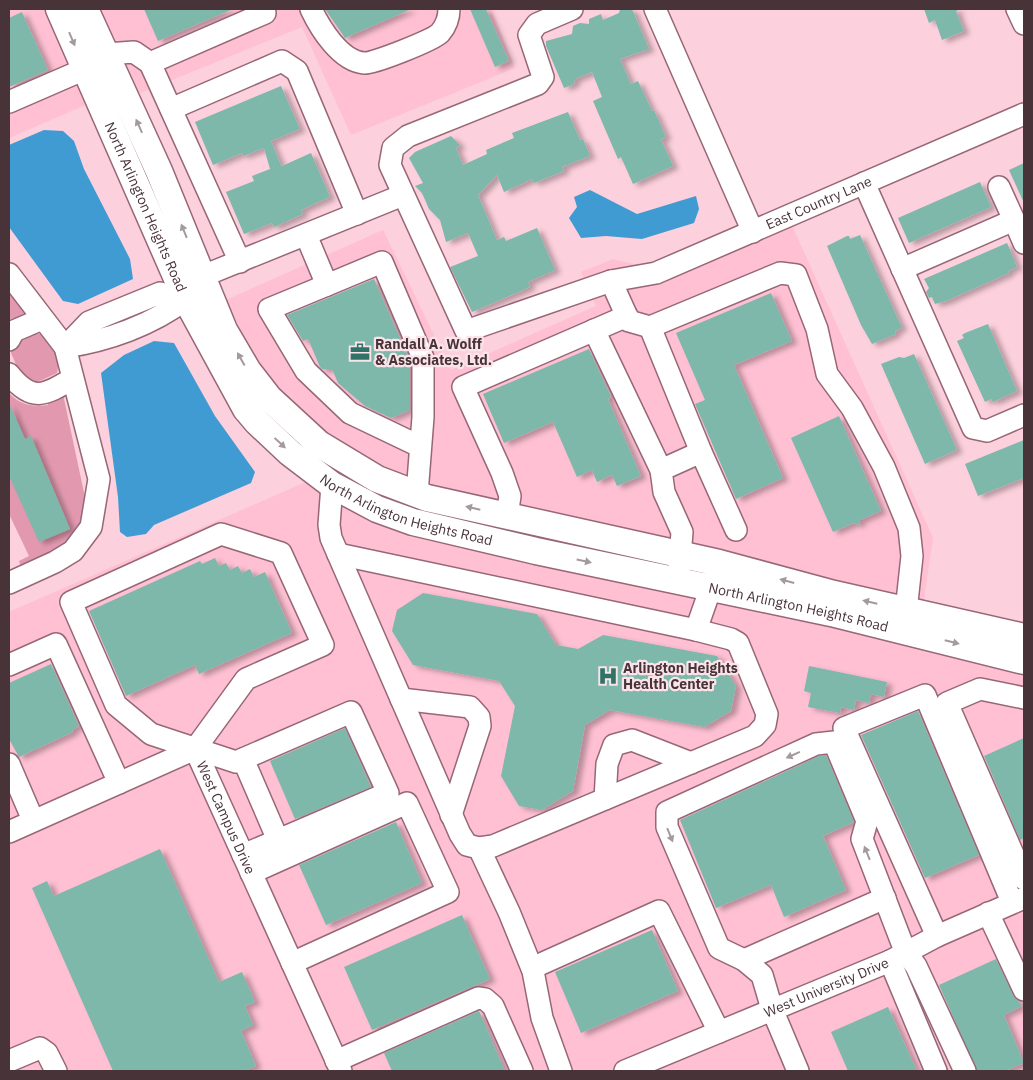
<svg xmlns="http://www.w3.org/2000/svg" width="1033" height="1080" viewBox="0 0 1033 1080" font-family="'IBM Plex Sans',sans-serif">
	<style>
		.built { fill: #fec0d2 }
		.green { fill: #e299af }
		.water { fill: #409bd3 }
		.building { fill: #7db8ab; filter: url(#shadow) }
		.lines { fill: none; stroke-linecap: round; stroke-linejoin: round }
		.minor-casing { stroke: #976776; stroke-width: 24 }
		.major-casing { stroke: #976776; stroke-width: 29 }
		.minor { stroke: #fff; stroke-width: 21 }
		.major { stroke: #fff; stroke-width: 26 }
		.oneway { fill: #a4999c }
		.labels { text-anchor: middle; stroke-width: 4.5; stroke-linejoin: round; paint-order: stroke }
		.street-label { font-size: 14px; fill: #483339; stroke: #fae4ea }
		.poi-label { font-size: 14px; font-weight: bold; fill: #483339; stroke: #fae4ea; text-anchor: start }
	</style>
	<defs>
		<filter id="shadow"><feDropShadow dx="5.5" dy="3" stdDeviation="2.5" flood-color="#0004"/></filter>
	</defs>
	<rect width="100%" height="100%" fill="#fcd0dc"/>
	<!-- built -->
	<g class="built">
		<polygon points="9,9 49,9 90,103 9,138"/>
		<polygon points="94,9 498,9 492,11 515,68 351,135 302,27 135,95"/>
		<polygon points="785,210 933,538 923,606 548,519 377,472 297,409 259,368 226,300 383,230 451,370 596,306 581,272 613,259 646,267"/>
		<polygon points="308,481 1024,671 1024,1071 9,1071 9,612"/>
	</g>
	<!-- green -->
	<g class="green">
		<polygon points="9,285 28,314 21,321 18,318 9,319"/>
		<path d="M36,334H42C50,345 62,358 57,373L33,384L22,378L11,353L13,345Z"/>
		<path d="M9,393C20,405 32,407 48,405V401L63,394L86,502C81,545 56,550 21,567L19,561L29,556L9,514Z"/>
	</g>
	<!-- water -->
	<g class="water">
		<polygon points="44,130 63,131 74,141 84,169 130,259 133,279 78,304 63,301 9,227 9,145"/>
		<polygon points="590,190 637,214 696,196 699,209 694,223 642,239 606,236 581,238 569,218 577,207 574,197"/>
		<polygon points="154,341 174,343 215,416 255,472 251,483 154,525 146,534 127,537 120,532 118,497 101,373 124,355"/>
	</g>
	<!-- building -->
	<g class="building">
		<polygon points="144,9 233,9 158,41"/>
		<polygon points="325,9 411,9 345,38"/>
		<polygon points="470,9 486,9 509,61 495,67"/>
		<polygon points="620,9 632,9 649,49 620,59 631,84 638,81 652,111 654,110 666,137 661,139 673,166 633,184 621,157 618,159 593,101 602,97 592,72 575,79 574,84 564,88 546,46 546,41 572,34 573,26 580,23 589,24 589,19 601,14 603,20 619,13"/>
		<polygon points="924,9 961,9 956,11 964,31 942,40 935,20 929,23"/>
		<polygon points="22,12 48,70 9,87 9,18"/>
		<polygon points="281,86 300,129 271,141 280,163 282,166 311,153 330,197 301,210 303,214 274,227 272,223 244,234 226,192 254,181 252,176 270,169 264,148 243,156 242,153 213,165 195,122"/>
		<polygon points="568,112 580,140 583,139 590,156 562,167 564,171 534,183 532,179 504,192 497,175 478,195 497,240 504,237 506,241 537,228 555,270 528,282 530,287 472,312 450,267 478,256 468,233 446,242 440,220 429,209 422,193 415,186 423,183 409,158 415,152 451,136 460,145 456,148 463,165 487,154 486,150 514,138 512,133"/>
		<polygon points="1024,163 1024,203 1009,170"/>
		<polygon points="980,182 991,207 909,243 898,218"/>
		<polygon points="860,235 902,328 895,331 896,334 872,344 861,325 827,246 847,236 849,236 850,239"/>
		<polygon points="1007,243 1017,267 1008,271 1009,273 946,301 935,304 932,297 929,298 926,292 929,288 924,279"/>
		<polygon points="374,279 410,361 410,410 391,418 365,406 338,383 332,369 322,369 320,367 308,339 303,341 287,315"/>
		<polygon points="771,293 792,341 734,365 783,478 736,499 695,404 705,400 676,333"/>
		<polygon points="988,324 1017,391 993,402 991,399 985,402 957,341 964,338 962,335 965,333"/>
		<polygon points="589,349 611,397 608,399 641,476 617,486 612,475 597,482 592,470 577,477 553,422 504,443 483,394"/>
		<polygon points="914,354 957,450 925,464 881,364 899,357 904,358"/>
		<polygon points="9,403 25,439 31,436 70,529 39,542 9,476"/>
		<polygon points="839,416 881,511 860,520 859,525 854,523 833,532 791,438"/>
		<polygon points="1024,440 1024,478 978,496 965,464"/>
		<polygon points="215,558 219,566 226,563 230,570 238,566 242,573 250,569 254,577 265,572 292,633 199,674 195,665 126,696 89,611 200,561 202,564"/>
		<polygon points="423,593 537,614 556,645 578,649 603,635 717,656 736,686 731,711 704,727 610,710 585,725 573,791 542,810 519,806 501,776 515,706 499,681 413,665 392,631 397,610"/>
		<polygon points="51,664 79,726 72,730 73,732 19,757 9,739 9,683"/>
		<polygon points="809,666 887,682 884,697 871,694 869,703 856,700 854,710 841,707 840,713 808,707 811,693 804,691"/>
		<polygon points="918,711 979,855 925,878 861,735"/>
		<polygon points="345,728 371,787 295,819 270,761"/>
		<polygon points="1024,738 1024,838 1020,840 984,756"/>
		<polygon points="826,755 854,822 823,836 846,890 784,917 771,885 716,908 680,820 819,756"/>
		<polygon points="396,822 422,883 326,925 299,865"/>
		<polygon points="160,849 219,982 242,972 255,1002 245,1006 253,1025 241,1031 256,1066 244,1071 113,1071 32,888 47,881 54,896"/>
		<polygon points="462,915 490,979 372,1030 344,967"/>
		<polygon points="652,930 678,991 581,1033 555,972"/>
		<polygon points="996,959 1013,995 1022,1006 1004,1015 1024,1063 1005,1071 977,1071 939,985"/>
		<polygon points="888,1007 917,1071 848,1071 831,1032"/>
		<polygon points="479,1011 505,1071 392,1071 384,1053"/>
	</g>
	<g class="lines">
		<defs>
			<g id="minor">
				<path d="M311,9C320,28 340,61 364,63C373,64 433,40 440,33C446,26 449,18 449,9"/>
				<path id="s1" d="M572,9L537,24L529,35L543,77L538,84L408,136L393,148L390,165L466,331L611,281L656,273L1024,114"/>
				<polyline points="655,9 753,232"/>
				<polyline points="1017,9 1024,24"/>
				<polyline points="106,54 134,52 150,63 265,13 264,9"/>
				<polyline points="150,63 240,262"/>
				<polyline points="9,102 85,69"/>
				<polyline points="171,109 282,61 297,71 357,214"/>
				<polyline points="864,183 973,428 987,431 1024,415"/>
				<polyline points="1014,220 1024,243"/>
				<polyline points="306,235 327,285 382,262 423,358 423,417 417,494"/>
				<polyline points="902,269 1014,220 999,187"/>
				<polyline points="9,274 65,347 99,479 91,527 73,551 55,562 9,583"/>
				<polyline points="611,281 629,321 650,327 780,273 796,275 817,329 827,374 852,408 884,467 909,528 912,556 906,611"/>
				<polyline points="327,285 269,309 306,371 350,413 419,446"/>
				<polyline points="193,289 203,276 403,195"/>
				<path d="M160,293L186,299C152,325 107,341 65,347L89,322Z"/>
				<polyline points="650,327 701,452"/>
				<polyline points="594,330 661,470"/>
				<polyline points="9,340 14,331 42,319"/>
				<path d="M9,374C32,403 45,395 72,379"/>
				<polyline points="332,485 329,525 331,538 460,834 467,845 479,848 493,846 755,736 765,725 767,714 738,643 731,639 696,630 716,573"/>
				<polyline points="507,516 510,496 502,473 463,387 627,316"/>
				<polyline points="338,554 696,630"/>
				<polyline points="679,570 682,532 664,492 661,470 701,452 736,530"/>
				<polyline points="9,665 56,644 119,783"/>
				<polyline points="1024,698 980,689 947,703 1024,879"/>
				<polyline points="401,699 470,707 479,717 480,726 451,815"/>
				<polyline points="195,749 246,679 323,645 281,553 221,534 71,602 116,705 151,734 236,762 351,712 388,793 243,855"/>
				<polyline points="243,759 278,840"/>
				<polyline points="9,764 33,820"/>
				<polyline points="605,799 607,764 614,745 632,740 691,763"/>
				<path id="s2" d="M9,832L195,749L341,1071"/>
				<polyline points="479,848 509,912 533,971 542,1018 561,1071"/>
				<polyline points="251,873 407,803 448,892 292,963"/>
				<polyline points="988,913 1024,990"/>
				<polyline points="937,936 844,728 925,695 1012,902"/>
				<polyline points="744,960 885,898"/>
				<polyline points="890,961 936,1071"/>
				<polyline points="532,968 659,911 719,1032"/>
				<polyline points="9,1061 40,1048 47,1053 56,1071"/>
				<polyline points="336,1061 478,998 485,999 493,1006 522,1071"/>
				<path id="s3" d="M625,1071L890,961L937,936L1024,898"/>
				<polyline points="798,1071 772,1009 762,975 744,960 719,948 667,827 667,812 816,744 834,742 867,821 862,839 905,951 916,966 965,1071"/>
			</g>
			<g id="major">
				<path id="s4" d="M59,9L186,299L246,409L257,422L290,453L332,485L377,509L413,522L536,551L831,613L1024,661"/>
				<polyline points="85,9 159,171 224,330 248,371 269,398 319,444 377,479 427,498 719,563 834,594 1024,637"/>
			</g>
		</defs>
		<!-- minor casing -->
		<use href="#minor" class="minor-casing"/>
		<!-- major casing -->
		<use href="#major" class="major-casing"/>
		<!-- minor -->
		<use href="#minor" class="minor"/>
		<!-- major -->
		<use href="#major" class="major"/>
	</g>
	<!-- one-way arrows -->
	<defs><path id="oneway-solid" d="M-6-.8H1V-3.2L6.5 0L1 3.2V.8H-6Z" transform="scale(1.25)"/></defs>
	<g class="oneway">
		<use href="#oneway-solid" transform="translate(72 39) rotate(67)"/>
		<use href="#oneway-solid" transform="translate(139 126) rotate(-114)"/>
		<use href="#oneway-solid" transform="translate(184 231) rotate(-112)"/>
		<use href="#oneway-solid" transform="translate(241 359) rotate(-119)"/>
		<use href="#oneway-solid" transform="translate(280 443) rotate(43)"/>
		<use href="#oneway-solid" transform="translate(473 508) rotate(-167)"/>
		<use href="#oneway-solid" transform="translate(584 561) rotate(12)"/>
		<use href="#oneway-solid" transform="translate(787 581) rotate(-165)"/>
		<use href="#oneway-solid" transform="translate(870 602) rotate(-167)"/>
		<use href="#oneway-solid" transform="translate(952 642) rotate(14)"/>
		<use href="#oneway-solid" transform="translate(793 755) rotate(156)"/>
		<use href="#oneway-solid" transform="translate(670 835) rotate(68)"/>
		<use href="#oneway-solid" transform="translate(867 853) rotate(-112)"/>
	</g>
	<!-- icons -->
	<defs>
		<symbol id="office-bare" viewBox="-9 -9 18 18"><path d="M-6-3h4V-5.5h4V-3h4V5H-6ZM-1-4.5V-3h2v-1.5ZM-6 0V1H6V0Z" fill="#2f7367" stroke="#fae4ea" stroke-width="2.5" paint-order="stroke"/></symbol>
		<symbol id="hospital-bare" viewBox="-9 -9 18 18"><path d="M-5-5h3v3.5h4V-5h3V5h-3V1.5h-4V5h-3Z" fill="#2f7367" stroke="#fae4ea" stroke-width="2.5" paint-order="stroke"/></symbol>
	</defs>
	<g fill-rule="evenodd">
		<use href="#office-bare" x="346" y="338" width="28" height="28"/>
		<use href="#hospital-bare" x="594" y="662" width="28" height="28"/>
	</g>
	<g class="labels">
		<!-- street labels -->
		<g class="street-label">
			<text dy="5" stroke="none"><textPath href="#s1" startOffset="840">East Country Lane</textPath></text>
			<text dy="5" stroke="none"><textPath href="#s4" startOffset="216">North Arlington Heights Road</textPath></text>
			<text dy="5" stroke="none"><textPath href="#s4" startOffset="636">North Arlington Heights Road</textPath></text>
			<text dy="5" stroke="none"><textPath href="#s4" startOffset="1041">North Arlington Heights Road</textPath></text>
			<text dy="5" stroke="none"><textPath href="#s2" startOffset="279">West Campus Drive</textPath></text>
			<text dy="5" stroke="none"><textPath href="#s3" startOffset="218">West University Drive</textPath></text>
		</g>
		<!-- poi labels -->
		<g class="poi-label">
			<text x="375" y="349">Randall A. Wolff<tspan x="375" dy="16">&amp; Associates, Ltd.</tspan></text>
			<text x="623" y="673">Arlington Heights<tspan x="623" dy="16">Health Center</tspan></text>
		</g>
	</g>
	<!-- border -->
	<rect width="1033" height="1080" fill="none" stroke="#483339" stroke-width="20"/>
</svg>
